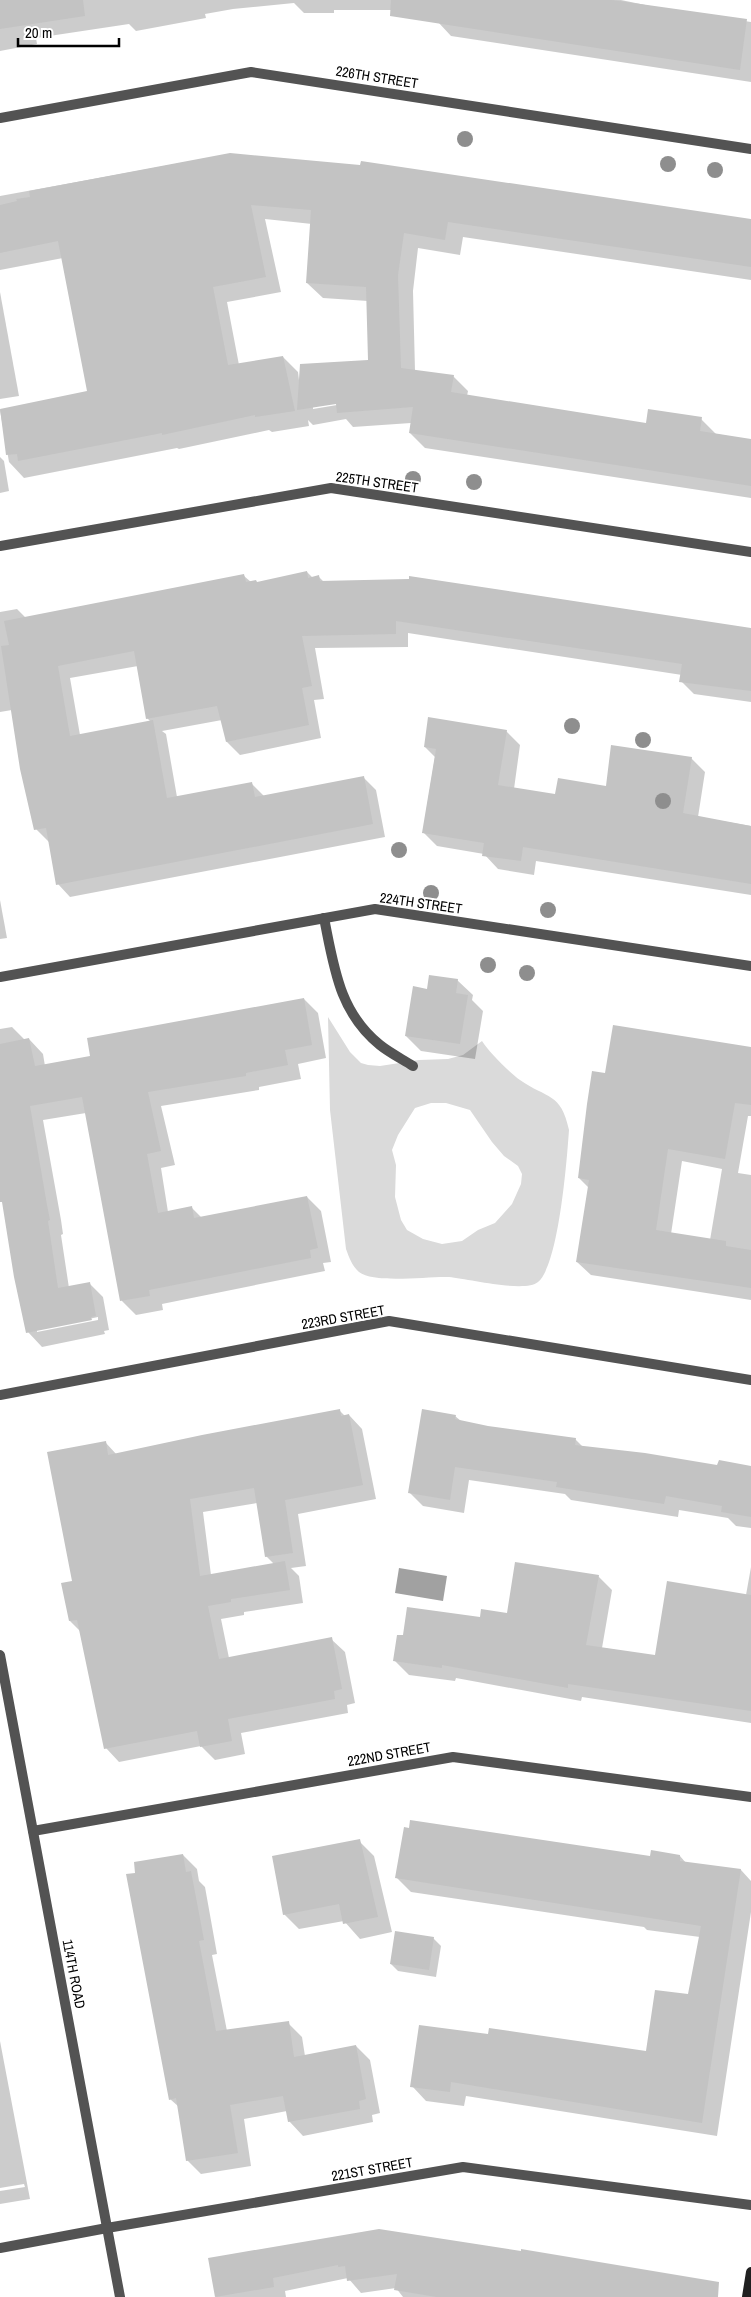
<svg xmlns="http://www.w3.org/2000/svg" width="751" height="2297" viewBox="0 0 751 2297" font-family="'Archivo Narrow',sans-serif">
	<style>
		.green { fill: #dadada; fill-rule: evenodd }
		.water { fill: #a1a1a1 }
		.shadow { fill: #0003; fill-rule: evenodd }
		.building { fill: #c3c3c3 }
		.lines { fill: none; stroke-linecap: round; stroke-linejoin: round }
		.lane { stroke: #535353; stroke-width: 10 }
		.street { stroke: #535353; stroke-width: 10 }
		.secondary { stroke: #202020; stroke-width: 10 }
		.tree { fill: #8e8e8e }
		.labels { text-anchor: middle; stroke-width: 4; stroke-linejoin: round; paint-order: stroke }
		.street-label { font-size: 14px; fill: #000; stroke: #fff }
	</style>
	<rect width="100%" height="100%" fill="#fff"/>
	<!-- green -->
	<path class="green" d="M328,1017L350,1052L361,1063L368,1065L380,1066L419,1060L448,1059L463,1055L482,1041C488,1051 510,1073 520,1080C547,1099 561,1092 569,1130C567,1159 559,1265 538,1282C525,1293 469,1279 449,1277C429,1276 374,1284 359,1272C352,1266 349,1257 346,1249L330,1110ZM431,1103H446L470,1110L492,1142L504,1156L518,1166L522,1174L521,1184L512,1204L495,1223L478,1230L462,1241L442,1244L423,1239L407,1230L401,1220L395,1197L396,1165L392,1150L398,1135L415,1108Z"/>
	<!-- water -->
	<polygon class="water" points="399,1568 447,1576 443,1601 395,1593"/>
	<!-- shadow -->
	<g class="shadow">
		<polygon points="0,0 406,0 406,10 334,10 334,13 304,13 294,3 233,9 205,14 206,18 136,31 129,24 36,38 37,44 0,51"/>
		<polygon points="441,0 621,0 660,8 751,22 751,82 451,36 438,22"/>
		<path d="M230,154L751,221V280L463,237L460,255L418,248L413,291L415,371L453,376L468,391L467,396L647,424L701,419L716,434L751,440V498L425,448L410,433L411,423L353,427L346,419L313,425L308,420L309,426L272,432L269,430L179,449L177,448L24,478L9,462L0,410L88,392L63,258L0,270V196ZM265,219L312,224L307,283L323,298L368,301L369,361L299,380L298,372L283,357L239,365L227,302L281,292ZM342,401L343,404L313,409V406Z"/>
		<polygon points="0,292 19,396 0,399"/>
		<polygon points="0,457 4,461 9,491 0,493"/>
		<path d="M307,572L313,578L319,577L325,583L751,629V702L694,694L681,681L682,675L408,633V647L315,648L324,699L314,700L321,738L240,755L227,742L222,720L162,731L166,734L177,797L251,783L264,796L363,777L376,790L385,837L70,897L58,884L49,842L36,829L12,710L0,712V612L17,609L26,618L244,576L251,582L257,583ZM138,666L147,718L151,722L80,735L70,678Z"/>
		<polygon points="506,731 520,745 514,789 556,795 607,788 691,758 705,772 698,817 751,826 751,895 536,861 534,875 498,869 484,854 437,846 423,832 435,757 425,747"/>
		<polygon points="0,900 7,938 0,939"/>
		<polygon points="457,980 473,995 472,1000 483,1011 475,1059 421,1051 406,1036 428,990"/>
		<path d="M304,999L318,1013L326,1058L298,1064L301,1079L259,1087V1090L161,1106L175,1165L161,1168L168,1212L192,1208L202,1218L307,1197L321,1211L331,1262L323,1263L325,1271L162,1304L163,1310L136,1315L122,1301L86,1113L43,1120L61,1220L63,1234L61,1235L69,1288L89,1283L103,1297L109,1330L104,1331L105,1334L42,1347L28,1332L0,1187V1029L12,1027L25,1040L29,1039L43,1054L45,1066L92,1057ZM98,1317V1320L37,1332V1330Z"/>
		<path d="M751,1048V1116H748L738,1173L751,1175V1300L591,1275L577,1262L589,1188L579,1178L606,1075ZM682,1161L722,1169L710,1240L671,1234Z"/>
		<path d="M340,1411L345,1416L349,1415L362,1429L376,1499L298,1514L306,1566L291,1568L299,1576L303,1603L244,1612V1615L221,1619L229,1658L331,1639L345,1652L355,1703L347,1705L348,1713L241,1733L245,1754L215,1760L201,1746L119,1762L106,1748L81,1632L70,1621L73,1582L106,1443L117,1455ZM257,1503L266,1556L274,1564L211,1575L203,1512Z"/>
		<polygon points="455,1416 461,1421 487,1427 575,1439 583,1447 718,1466 751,1467 751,1528 736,1526 728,1518 679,1510 678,1517 571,1500 565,1494 469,1480 464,1513 423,1506 409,1492"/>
		<polygon points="751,1567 751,1723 582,1697 581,1701 456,1678 455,1681 409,1675 395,1661 481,1618 508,1615 598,1576 612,1590 602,1648 656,1656 746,1595"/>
		<polygon points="359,1841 374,1856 392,1932 360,1939 344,1921 299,1929 284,1914"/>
		<polygon points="183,1855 197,1869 199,1881 205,1887 217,1954 212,1955 227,2031 288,2023 302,2037 305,2056 356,2046 370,2060 380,2113 372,2115 373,2122 303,2136 289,2121 287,2111 244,2119 251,2166 201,2174 187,2160 179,2107 170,2099 137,1874"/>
		<polygon points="680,1856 686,1863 741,1870 751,1881 751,1912 717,2136 466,2096 464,2106 426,2101 412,2086 489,2036 647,2052 689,1995 700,1937 647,1930 644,1927 411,1892 397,1878"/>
		<polygon points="433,1938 441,1946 436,1977 398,1971 391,1964"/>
		<polygon points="0,2041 30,2199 0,2204 0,2191 25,2187 24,2184 0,2188"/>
		<polygon points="379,2230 694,2297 403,2297 396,2288 361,2293 348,2278 285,2291 286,2297 216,2297 209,2259"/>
	</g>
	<!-- building -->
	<g class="building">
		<polygon points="0,0 83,0 85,16 0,29"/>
		<polygon points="391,0 612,0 747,19 740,70 390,16"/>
		<polygon points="230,153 360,165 361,161 751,219 751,267 448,222 445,240 404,233 398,275 401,368 454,375 451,392 646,423 648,409 702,417 700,431 751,439 751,486 409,433 413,407 337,413 336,404 297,410 300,364 368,360 366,287 306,283 311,210 251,205 266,277 213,287 228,365 283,356 295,411 255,417 255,415 162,435 162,433 18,461 17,454 6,455 0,409 87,391 58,241 0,253 0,205 17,201 16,199 30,197 29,191"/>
		<polygon points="307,571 308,578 319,575 320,581 409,579 409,576 751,628 751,691 679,682 682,664 396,621 396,634 302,636 312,686 302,688 309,725 226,742 217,706 146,719 134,651 58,666 70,736 153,720 167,798 252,782 255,797 364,776 373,824 56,885 46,828 34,830 20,769 1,646 9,645 4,621 244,574 246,582 256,580 257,582"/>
		<polygon points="428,717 507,730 498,785 555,794 558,778 606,786 611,745 692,757 683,813 751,826 751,884 523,847 521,861 482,856 484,843 422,833 436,749 424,747"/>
		<polygon points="429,975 458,979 456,993 468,995 460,1044 405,1036 413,986 427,989"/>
		<polygon points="304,998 312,1045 285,1050 288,1065 246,1073 246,1076 148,1092 161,1151 147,1154 158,1213 192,1206 194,1218 307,1196 318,1248 310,1250 311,1258 149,1290 150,1296 120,1301 82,1097 30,1106 47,1205 50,1220 48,1221 58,1288 90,1282 96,1316 91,1317 92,1320 26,1333 14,1277 2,1202 0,1202 0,1044 29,1038 35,1066 90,1056 87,1038"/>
		<polygon points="613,1025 751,1047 751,1105 735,1103 725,1159 668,1149 656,1230 726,1241 726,1246 751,1250 751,1288 576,1262 589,1180 578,1178 587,1104 592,1071 605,1073"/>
		<polygon points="340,1409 341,1416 349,1414 363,1485 285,1500 293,1553 265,1557 254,1488 190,1499 200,1576 285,1561 290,1590 231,1599 231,1602 208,1606 219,1659 332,1637 342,1689 334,1691 335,1699 228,1719 232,1741 200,1747 197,1731 104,1749 77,1620 69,1621 61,1583 72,1581 47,1452 106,1441 108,1455 202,1435"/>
		<polygon points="422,1409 456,1415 455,1419 488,1426 576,1438 575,1445 645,1453 717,1465 719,1460 751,1466 751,1517 721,1512 722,1506 666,1496 664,1504 556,1487 557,1482 455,1467 450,1500 408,1493"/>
		<polygon points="515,1562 599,1575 586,1645 655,1655 667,1581 751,1595 751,1711 568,1684 568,1688 442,1665 442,1668 393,1661 397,1635 403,1635 407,1607 480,1617 481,1609 507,1613"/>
		<polygon points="410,1820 650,1856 651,1850 680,1855 680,1861 741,1869 702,2123 451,2082 450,2092 410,2087 419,2025 488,2034 489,2028 646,2051 655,1990 688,1994 701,1926 395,1878 404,1827 409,1828"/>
		<polygon points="360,1839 378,1917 343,1924 339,1904 283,1915 272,1856"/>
		<polygon points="183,1854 186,1872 191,1871 204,1940 199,1941 216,2031 289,2021 294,2057 356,2045 366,2099 359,2101 360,2109 288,2122 283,2096 230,2105 238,2153 186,2161 176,2098 169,2100 126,1874 135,1873 134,1862"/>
		<polygon points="395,1931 434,1937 429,1970 390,1964"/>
		<polygon points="379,2229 521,2251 521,2249 719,2282 718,2297 436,2297 394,2290 397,2274 347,2281 345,2266 338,2267 338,2265 273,2278 274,2287 215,2297 208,2258"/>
	</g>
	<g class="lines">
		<!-- lane -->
		<path class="lane" d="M324,918C334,967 339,1012 380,1045C390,1053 402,1059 413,1066"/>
		<!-- street -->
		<g class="street">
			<polyline points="0,118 251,72 751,149"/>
			<polyline points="0,546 331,488 751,552"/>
			<polyline points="0,977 375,909 751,966"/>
			<polyline points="0,1395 389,1321 751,1380"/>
			<polyline points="0,1655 120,2297"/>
			<polyline points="33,1831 453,1757 751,1797"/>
			<polyline points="0,2248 107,2228 463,2167 751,2205"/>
		</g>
		<!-- secondary -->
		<polyline class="secondary" points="747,2297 751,2272"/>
	</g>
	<!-- trees -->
	<g class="tree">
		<circle cx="465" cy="139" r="8"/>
		<circle cx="668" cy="164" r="8"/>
		<circle cx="715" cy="170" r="8"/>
		<circle cx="413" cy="479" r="8"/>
		<circle cx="474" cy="482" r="8"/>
		<circle cx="572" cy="726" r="8"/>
		<circle cx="643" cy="740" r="8"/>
		<circle cx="663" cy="801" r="8"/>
		<circle cx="399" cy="850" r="8"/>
		<circle cx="431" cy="893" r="8"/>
		<circle cx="548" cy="910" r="8"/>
		<circle cx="488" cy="965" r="8"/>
		<circle cx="527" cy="973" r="8"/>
	</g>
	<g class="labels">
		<!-- street labels -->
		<g class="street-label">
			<text transform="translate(377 77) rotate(9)" y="5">226TH STREET</text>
			<text transform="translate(377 482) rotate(8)" y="5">225TH STREET</text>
			<text transform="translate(421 903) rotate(8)" y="5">224TH STREET</text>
			<text transform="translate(343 1317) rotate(-10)" y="5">223RD STREET</text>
			<text transform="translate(389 1754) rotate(-10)" y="5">222ND STREET</text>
			<text transform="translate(74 1974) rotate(79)" y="5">114TH ROAD</text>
			<text transform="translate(372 2169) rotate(-10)" y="5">221ST STREET</text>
		</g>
	</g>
	<!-- scale -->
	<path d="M18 38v8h101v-8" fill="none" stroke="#000000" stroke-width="2.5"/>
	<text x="25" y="38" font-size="15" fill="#000000" stroke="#ffffff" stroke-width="4" paint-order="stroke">20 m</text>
</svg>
